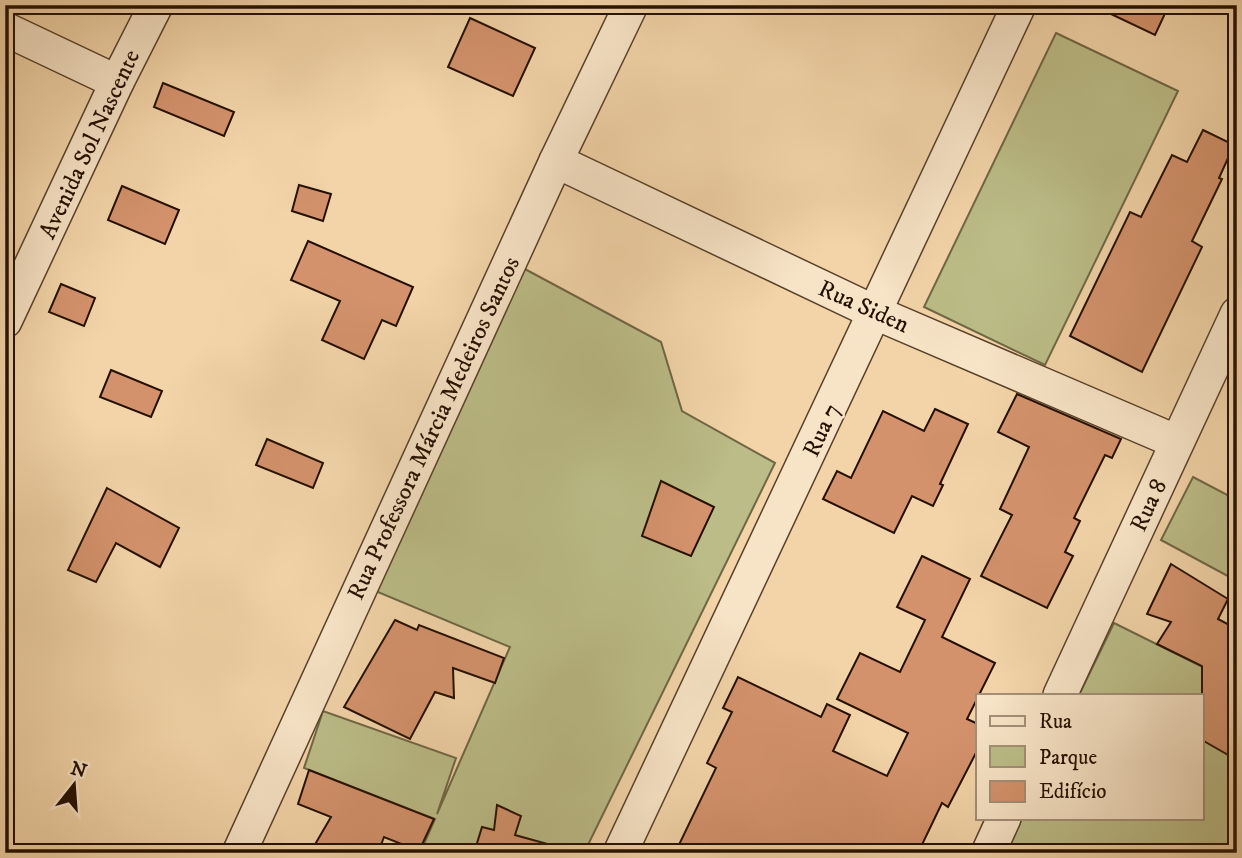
<svg xmlns="http://www.w3.org/2000/svg" width="1242" height="858" viewBox="0 0 1242 858" font-family="'IM FELL DW Pica',serif">
	<style>
		.green { fill: #bbbc87; stroke: #706644; stroke-width: 2 }
		.building { fill: #d3926c; stroke: #251000; stroke-width: 2 }
		.lines { fill: none; stroke-linecap: round; stroke-linejoin: round }
		.street-casing { stroke: #58412a; stroke-width: 36 }
		.street { stroke: #f7e3c6; stroke-width: 33 }
		.labels { text-anchor: middle; stroke-width: 5; stroke-linejoin: round; paint-order: stroke }
		.street-label { font-size: 24px; fill: #251000; stroke: #f7e3c6 }
	</style>
	<rect width="100%" height="100%" fill="#f2d4a8"/>
	<filter id="stains"><feTurbulence type="fractalNoise" baseFrequency=".00286" numOctaves="4"/><feColorMatrix values="0 0 0 0 .2 0 0 0 0 .09 0 0 0 0 .02 0 0 0 .5 -.17"/></filter>
	<radialGradient id="worn" r=".72"><stop offset=".6" stop-color="#630" stop-opacity="0"/><stop offset="1" stop-color="#630" stop-opacity=".3"/></radialGradient>
	<!-- green -->
	<g class="green">
		<polygon points="1056,33 1178,91 1045,365 924,307"/>
		<polygon points="523,268 661,342 682,411 775,463 584,853 420,853 435,819 304,768 323,711 456,758 437,814 510,647 373,590"/>
		<polygon points="1193,477 1237,500 1237,581 1161,540"/>
		<polygon points="1114,623 1237,684 1237,853 1005,853 1022,818 1202,818 1202,695 1079,695"/>
	</g>
	<!-- building -->
	<g class="building">
		<polygon points="1092,5 1169,5 1155,35"/>
		<polygon points="470,18 535,48 513,96 448,67"/>
		<polygon points="163,83 234,112 224,136 154,107"/>
		<polygon points="1203,130 1234,145 1219,178 1222,179 1192,241 1202,247 1142,372 1070,336 1130,212 1141,217 1172,155 1187,162"/>
		<polygon points="299,185 331,194 323,221 292,211"/>
		<polygon points="122,186 179,210 165,244 108,220"/>
		<polygon points="308,241 413,287 396,326 382,320 364,359 322,340 340,301 291,280"/>
		<polygon points="61,284 95,298 84,326 49,312"/>
		<polygon points="111,370 162,391 151,417 100,397"/>
		<polygon points="1017,394 1121,439 1112,458 1105,455 1074,518 1080,521 1065,552 1073,556 1047,608 981,576 1012,515 1000,509 1029,447 998,432"/>
		<polygon points="935,409 968,424 940,484 943,485 933,506 912,496 894,533 823,499 837,471 851,478 883,411 924,431"/>
		<polygon points="267,439 323,463 313,488 256,465"/>
		<polygon points="661,481 714,507 691,556 642,536"/>
		<polygon points="107,488 179,528 160,567 116,543 96,582 68,570"/>
		<polygon points="922,556 970,579 942,637 995,663 967,719 978,724 978,749 948,807 942,803 918,853 675,853 716,768 707,763 732,712 723,708 738,677 821,717 827,704 850,715 833,751 887,776 908,733 837,699 860,653 900,672 925,620 897,607"/>
		<polygon points="1171,564 1228,599 1218,619 1237,629 1237,760 1202,740 1202,666 1157,644 1171,622 1147,614"/>
		<polygon points="395,620 417,630 419,625 504,658 495,683 453,668 454,698 435,692 410,739 344,707"/>
		<polygon points="309,770 434,819 419,851 384,837 378,853 310,853 331,817 298,804"/>
		<polygon points="497,805 521,816 515,835 551,845 550,853 474,853 482,827 494,830"/>
	</g>
	<g class="lines">
		<defs>
			<g id="street">
				<polyline points="5,29 117,82"/>
				<polyline points="556,161 876,313 1177,442"/>
				<polyline points="5,321 117,82 156,5"/>
				<polyline points="1060,695 1237,314"/>
				<polyline points="239,853 556,161 631,5"/>
				<polyline points="620,853 1019,5"/>
				<polyline points="988,853 1004,818"/>
			</g>
		</defs>
		<!-- street casing -->
		<use href="#street" class="street-casing"/>
		<!-- street -->
		<use href="#street" class="street"/>
	</g>
	<g class="labels">
		<!-- street labels -->
		<g class="street-label">
			<text transform="translate(89 144) rotate(-65)" y="8">Avenida Sol Nascente</text>
			<text transform="translate(864 306) rotate(24)" y="8">Rua Siden</text>
			<text transform="translate(433 428) rotate(-65)" y="8">Rua Professora Márcia Medeiros Santos</text>
			<text transform="translate(821 430) rotate(-65)" y="8">Rua 7</text>
			<text transform="translate(1148 505) rotate(-65)" y="8">Rua 8</text>
		</g>
	</g>
	<!-- margin -->
	<rect width="1242" height="858" fill="none" stroke="#f2d4a8" stroke-width="28"/>
	<rect x="7" y="7" width="1228" height="844" fill="none" stroke="#251000" stroke-width="3.5"/>
	<rect x="14" y="14" width="1214" height="830" fill="none" stroke="#251000" stroke-width="2"/>
	<!-- legend -->
	<rect x="976" y="694" width="228" height="126" fill="#f7e3c6" stroke="#a38f77" stroke-width="2"/>
	<rect x="990" y="716" width="35" height="10" fill="#f7e3c6" stroke="#a38f77" stroke-width="2"/>
	<text x="1039" y="728" font-size="21" fill="#251000">Rua</text>
	<rect x="990" y="746" width="35" height="21" fill="#bbbc87" stroke="#a38f77" stroke-width="2"/>
	<text x="1039" y="764" font-size="21" fill="#251000">Parque</text>
	<rect x="990" y="781" width="35" height="21" fill="#d3926c" stroke="#a38f77" stroke-width="2"/>
	<text x="1039" y="798" font-size="21" fill="#251000">Edifício</text>
	<!-- north arrow -->
	<g transform="translate(74 785) rotate(17)" stroke="#f7e3c6" stroke-width="5" paint-order="stroke">
	<path d="M0-5L12 26L0 18L-12 26Z" fill="#251000"/>
	<text y="-10" font-size="19" font-weight="bold" text-anchor="middle" fill="#251000">N</text>
	</g>
	<rect width="100%" height="100%" filter="url(#stains)"/>
	<rect width="100%" height="100%" fill="url(#worn)"/>
</svg>
